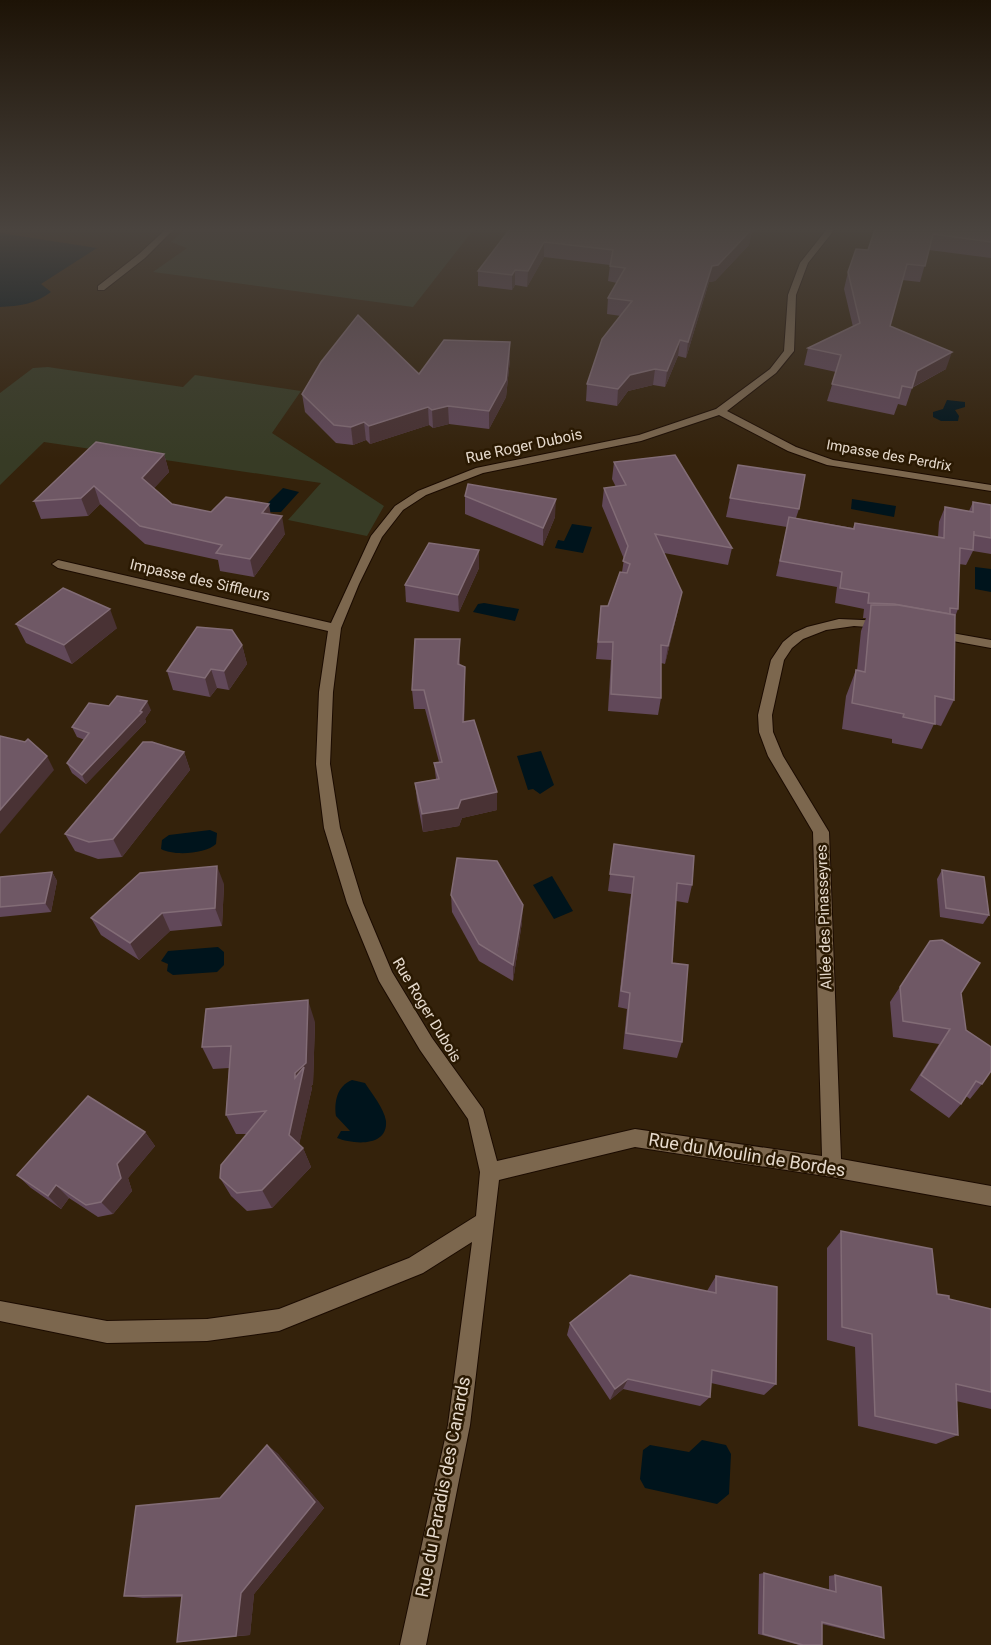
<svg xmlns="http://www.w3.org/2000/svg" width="991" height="1645" viewBox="0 0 991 1645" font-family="Roboto,sans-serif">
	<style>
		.green { fill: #373b25 }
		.water { fill: #00141c }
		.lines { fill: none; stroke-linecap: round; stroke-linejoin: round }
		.minor-casing { stroke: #1b0b00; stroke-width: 2 }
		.minor { fill: #7c674e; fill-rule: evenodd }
		.wall { fill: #614859 }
		.shaded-wall { fill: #493234 }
		.building { fill: #6f5865; stroke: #826c76; stroke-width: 1.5 }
		.labels { text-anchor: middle; stroke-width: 5; stroke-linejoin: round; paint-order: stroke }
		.far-street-label { font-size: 14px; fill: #e6dacd; stroke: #2a1902 }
		.street-label { font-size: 15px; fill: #e6dacd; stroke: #2a1902 }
		.near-street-label { font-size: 18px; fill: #e6dacd; stroke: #2a1902 }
	</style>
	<rect width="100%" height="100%" fill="#34220b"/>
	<!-- green -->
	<g class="green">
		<polygon points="185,229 474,229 413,307 153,272 187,248 171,242"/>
		<polygon points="48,367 183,387 195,375 301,391 272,433 384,506 367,536 288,520 321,483 44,442 0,485 0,393 33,368"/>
	</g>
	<!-- water -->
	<g class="water">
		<path d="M0,233L97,248L41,284L51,292C35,304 20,306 0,307Z"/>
		<polygon points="947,400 965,402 965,407 955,410 959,416 958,421 941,421 933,417 933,412 943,409"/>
		<polygon points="283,488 299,492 281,512 267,512 264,507"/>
		<polygon points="852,499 896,506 894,517 851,509"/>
		<polygon points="572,524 592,527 583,553 555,548 558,540 564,541"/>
		<polygon points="975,567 991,569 991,592 975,589"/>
		<polygon points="484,603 519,609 515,621 473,612 478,604"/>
		<polygon points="541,751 554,785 540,794 533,789 528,790 517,756"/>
		<path d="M210,830L217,833L216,844C206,854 173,856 161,849L162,840L169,835Z"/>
		<polygon points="552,876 573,911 554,919 533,885"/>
		<polygon points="218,947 224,952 224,965 217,972 173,975 167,971 168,964 161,961 168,951"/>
		<path d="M352,1080L365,1083C372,1094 384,1108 386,1121C388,1148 352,1144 337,1138L341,1131H350L336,1116C334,1102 337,1086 352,1080Z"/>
		<polygon points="702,1440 726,1445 731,1454 729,1494 717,1504 645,1488 640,1479 643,1450 650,1445 689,1452"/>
	</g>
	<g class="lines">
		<defs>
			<g id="minor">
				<polygon points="166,229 174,229 145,258 104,290 98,290 98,286 139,254"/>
				<polygon points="827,229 835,229 808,263 796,295 794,351 776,373 727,411 796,447 833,460 991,485 991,491 827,465 788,451 719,415 641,441 483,473 426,495 403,510 382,537 359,584 341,628 333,692 330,764 340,828 363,903 392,972 432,1038 483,1109 497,1161 635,1129 822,1156 813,832 768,756 759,732 758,715 771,660 783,642 794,633 807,627 839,619 886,621 888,624 882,628 854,626 826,630 803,639 792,648 784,660 772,715 773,732 783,756 829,832 841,1159 991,1186 991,1206 832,1177 635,1147 499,1180 470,1425 426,1645 400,1645 448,1425 472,1242 423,1273 279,1331 207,1341 107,1343 0,1321 0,1301 107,1321 207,1319 279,1309 409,1258 476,1216 480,1172 468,1119 420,1050 379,981 347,903 324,828 316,764 319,692 328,631 58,568 52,564 58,560 331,623 371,536 395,506 418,491 476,468 639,435 716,409 770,369 784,351 788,295 800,263"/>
				<polygon points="935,630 991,640 991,648 931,637 929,634"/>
			</g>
		</defs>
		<!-- minor casing -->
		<use href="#minor" class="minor-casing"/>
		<!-- minor -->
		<use href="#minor" class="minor"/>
	</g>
	<!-- wall -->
	<g class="wall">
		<polygon points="510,229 756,229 751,234 749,245 715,281 709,282 686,358 678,356 665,387 653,385 628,391 617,406 586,401 587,384 621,316 607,314 608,298 617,283 608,281 610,265 544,257 527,287 515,285 512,290 478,286 478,271"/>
		<polygon points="875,229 991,229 991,258 929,250 920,282 902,280 890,326 946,369 912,388 906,406 898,404 894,415 827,401 836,372 804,365 808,348 853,327 844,289 848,272 868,250"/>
		<polygon points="510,359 506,397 489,429 449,424 433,428 429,425 370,444 366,440 353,445 336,443 305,412 302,394 419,374"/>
		<polygon points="164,454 169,472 154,488 172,504 211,512 271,514 285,534 254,577 220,571 218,560 145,544 100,504 88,516 41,519 34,501"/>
		<polygon points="614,462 732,548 728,565 664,553 678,610 665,664 661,663 661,698 658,715 608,711 611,660 596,659 601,606 608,606 622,572 624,559 602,506 604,488 616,487 612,479"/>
		<polygon points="465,496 555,517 543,546 465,514"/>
		<polygon points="730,498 799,509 796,518 853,528 855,523 938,537 939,522 945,507 969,511 973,502 991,505 991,554 973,551 966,565 959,564 958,609 955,617 954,700 941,726 934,724 922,749 892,743 892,739 842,729 846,696 856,670 857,670 861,631 866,618 863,618 864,609 835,603 837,587 776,576 787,527 726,517"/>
		<polygon points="479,550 479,568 459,612 406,602 405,585"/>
		<polygon points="16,624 117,628 72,664 26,643"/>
		<polygon points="242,645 247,664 229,690 217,688 210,697 173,690 167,671"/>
		<polygon points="460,657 460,664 465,685 464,722 497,810 462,818 459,826 423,832 417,800 415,783 436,779 434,763 439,762 425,709 414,709 412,690"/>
		<polygon points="109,706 151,710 145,719 146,722 86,784 72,773 67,763 85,740 77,737 72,727"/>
		<polygon points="184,752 190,770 122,857 98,859 75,851 65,834"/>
		<polygon points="614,844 692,885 688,903 676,901 672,963 682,1042 677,1058 623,1049 627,1009 618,1007 631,894 608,891"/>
		<polygon points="942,870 989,915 983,924 940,917 937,879"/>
		<polygon points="52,872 57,881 51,912 0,917 0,877"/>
		<polygon points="224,884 222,926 170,931 139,960 101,935 91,918"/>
		<polygon points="451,895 522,922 513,981 479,961 452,912"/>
		<polygon points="930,941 966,1030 982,1084 970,1099 966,1096 961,1104 949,1118 910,1090 939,1044 893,1037 890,1002"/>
		<polygon points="315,1022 313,1084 311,1086 312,1088 299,1144 303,1148 311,1167 272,1208 247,1211 231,1196 220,1178 247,1134 236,1134 226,1115 229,1068 213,1069 202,1047"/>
		<polygon points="145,1132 155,1146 128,1178 132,1191 113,1214 98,1217 69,1198 61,1209 31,1188 17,1175"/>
		<polygon points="841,1231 937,1294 949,1299 991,1309 991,1409 956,1401 958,1435 936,1444 858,1426 855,1347 827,1340 827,1248"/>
		<polygon points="716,1276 776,1384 764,1395 711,1383 710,1397 700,1406 623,1389 610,1400 567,1335 570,1323 707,1291"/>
		<polygon points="267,1445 278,1454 324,1508 254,1594 250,1635 177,1642 182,1597 143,1598 124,1596 220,1498"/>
		<polygon points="764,1573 829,1590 829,1576 835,1575 884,1638 877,1637 822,1624 822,1645 799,1645 758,1634 759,1574"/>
	</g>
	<!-- shaded-wall -->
	<g class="shaded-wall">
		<polygon points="742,229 756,229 751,234 749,245 715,281 709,282 686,358 688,342 712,266"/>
		<polygon points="544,242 544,257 527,287 528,271"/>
		<polygon points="515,270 515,285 512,290 512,275"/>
		<polygon points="680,340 678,356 665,387 667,371"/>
		<polygon points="510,342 510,359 506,397 489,429 489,411"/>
		<polygon points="952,352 946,369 911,388 917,371"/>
		<polygon points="655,369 653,385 628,391 617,406 618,389 630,375"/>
		<polygon points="448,406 449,424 433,428 432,410"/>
		<polygon points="428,407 429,425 370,444 369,426"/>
		<polygon points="364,422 366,440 353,445 351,427"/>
		<polygon points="164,454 169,472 148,495 142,478"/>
		<polygon points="94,486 100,504 88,516 81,498"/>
		<polygon points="556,499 555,517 543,546 543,528"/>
		<polygon points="269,504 272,522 262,513"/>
		<polygon points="282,516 285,534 254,577 250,559"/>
		<polygon points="479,550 479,568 459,612 458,595"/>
		<polygon points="682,592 678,610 665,664 668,646"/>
		<polygon points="110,609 117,628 72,664 64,645"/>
		<polygon points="460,639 460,657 459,682 458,664"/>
		<polygon points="242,645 247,664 229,690 224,671"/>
		<polygon points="465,667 465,685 464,740 463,722"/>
		<polygon points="211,669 217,688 210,697 205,678"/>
		<polygon points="147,701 151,710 145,719 146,722 86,784 82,775 140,711"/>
		<polygon points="184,752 190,770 122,857 113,839"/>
		<polygon points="47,756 54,770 0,834 0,810"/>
		<polygon points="497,792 497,810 462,818 459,826 423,832 422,814 461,800"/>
		<polygon points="217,866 224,884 222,926 215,908"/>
		<polygon points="52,872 57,881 51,912 45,903"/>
		<polygon points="523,905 522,922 513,981 513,965"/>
		<polygon points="162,913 170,931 139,960 130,943"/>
		<polygon points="308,1000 315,1022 313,1084 311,1086 312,1088 297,1154 289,1135 295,1073"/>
		<polygon points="145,1132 155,1146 128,1178 132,1191 113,1214 101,1202 117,1164"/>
		<polygon points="303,1148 311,1167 272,1208 262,1190"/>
		<polygon points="56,1185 69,1198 61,1209 48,1196"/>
		<polygon points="628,1379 623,1389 610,1400 615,1389"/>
		<polygon points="267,1445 278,1454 324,1508 254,1594 250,1635 236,1636 241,1593"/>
	</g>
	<!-- building -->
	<g class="building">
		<polygon points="510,229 744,229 751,230 718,265 712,266 688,342 680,340 667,371 655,369 630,375 618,389 587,384 602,339 632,301 608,298 625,268 610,266 613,250 544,242 528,271 515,270 512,275 478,271"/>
		<polygon points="875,229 991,229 991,242 933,234 925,266 907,264 890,326 952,352 917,371 912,388 902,386 899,398 832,384 841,355 808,348 860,323 848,272 856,249 868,250"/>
		<polygon points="358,315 419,374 444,340 510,342 506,380 489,411 448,406 432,410 428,407 369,426 364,422 351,427 334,425 302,394 321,362"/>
		<polygon points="96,442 164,454 142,478 172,504 211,512 226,497 269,504 262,513 282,516 250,559 216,553 222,545 140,526 94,486 81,498 34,501"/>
		<polygon points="675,455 732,548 655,534 682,592 668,646 661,645 661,698 611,694 613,642 598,642 601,606 608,606 620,572 627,573 630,564 623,561 628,546 604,488 626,485 614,462"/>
		<polygon points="738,465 805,475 799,509 730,498"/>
		<polygon points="468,484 556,499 543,528 465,496"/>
		<polygon points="973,502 991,505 991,538 974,535 974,531 973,550 960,548 958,609 950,608 950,614 894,604 868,603 869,593 840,588 842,572 780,561 789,517 854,529 855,523 944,538 945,507 973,512"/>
		<polygon points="429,543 479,550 458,595 405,585"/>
		<polygon points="63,588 110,609 64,645 16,624"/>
		<polygon points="871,605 898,605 955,615 954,700 935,696 935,724 903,717 904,714 852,703 856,670 865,672"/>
		<polygon points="197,627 232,630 242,645 224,671 211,669 205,678 167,671"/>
		<polygon points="415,639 460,639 458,664 465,667 463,722 474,720 497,792 461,800 458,808 422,814 415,783 439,779 434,763 442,762 424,690 412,690"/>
		<polygon points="117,696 147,701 140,711 142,712 82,775 67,763 89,733 72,727 89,703 109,706"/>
		<polygon points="0,736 25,742 28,739 47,756 0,810"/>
		<polygon points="143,742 152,742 184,752 113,839 89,842 65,834"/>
		<polygon points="614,844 694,856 692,885 677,883 672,963 688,965 682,1042 626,1033 630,993 621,991 634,877 610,874"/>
		<polygon points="457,858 497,861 523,905 513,965 479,944 451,895"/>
		<polygon points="217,866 215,908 162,913 130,943 91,918 140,873"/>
		<polygon points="942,870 984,877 989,915 946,908"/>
		<polygon points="52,872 45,903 0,907 0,877"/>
		<polygon points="942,940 980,963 961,993 966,1030 991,1047 991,1071 982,1084 976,1081 961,1104 921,1075 950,1029 903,1021 900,987 930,941"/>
		<polygon points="308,1000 306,1063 295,1073 295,1078 304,1067 289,1135 303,1148 262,1190 237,1193 220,1178 221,1165 266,1111 226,1115 231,1046 202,1047 206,1009"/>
		<polygon points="88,1096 145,1132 117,1164 121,1178 101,1202 86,1205 56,1185 48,1196 17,1175"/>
		<polygon points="841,1231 932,1249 937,1294 949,1296 949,1299 991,1309 991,1392 956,1384 958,1435 875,1416 872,1334 842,1327"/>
		<polygon points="630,1275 716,1293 716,1276 777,1287 776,1384 712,1370 710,1397 628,1379 615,1389 570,1323"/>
		<polygon points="267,1445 315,1502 241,1593 236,1636 177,1642 182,1595 124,1596 136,1506 220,1498"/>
		<polygon points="764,1573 836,1592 835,1575 881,1587 884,1638 822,1622 822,1645 803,1645 763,1634"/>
	</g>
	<!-- sky -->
	<linearGradient id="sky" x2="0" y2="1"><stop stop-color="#1d1306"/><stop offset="0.5" stop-color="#4a443f"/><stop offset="1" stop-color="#4a443f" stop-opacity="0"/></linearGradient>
	<rect width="991" height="459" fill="url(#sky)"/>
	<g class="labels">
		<!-- far-street labels -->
		<g class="far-street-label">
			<text transform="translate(889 455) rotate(10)" y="5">Impasse des Perdrix</text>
		</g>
		<!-- street labels -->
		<g class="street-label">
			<text transform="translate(524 446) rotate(-12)" y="5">Rue Roger Dubois</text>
			<text transform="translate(200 580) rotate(13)" y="5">Impasse des Siffleurs</text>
			<text transform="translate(824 917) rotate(-92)" y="5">Allée des Pinasseyres</text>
			<text transform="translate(427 1010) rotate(59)" y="5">Rue Roger Dubois</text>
		</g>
		<!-- near-street labels -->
		<g class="near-street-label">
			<text transform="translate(747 1155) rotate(9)" y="6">Rue du Moulin de Bordes</text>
			<text transform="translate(443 1487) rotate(-79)" y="6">Rue du Paradis des Canards</text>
		</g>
	</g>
</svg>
